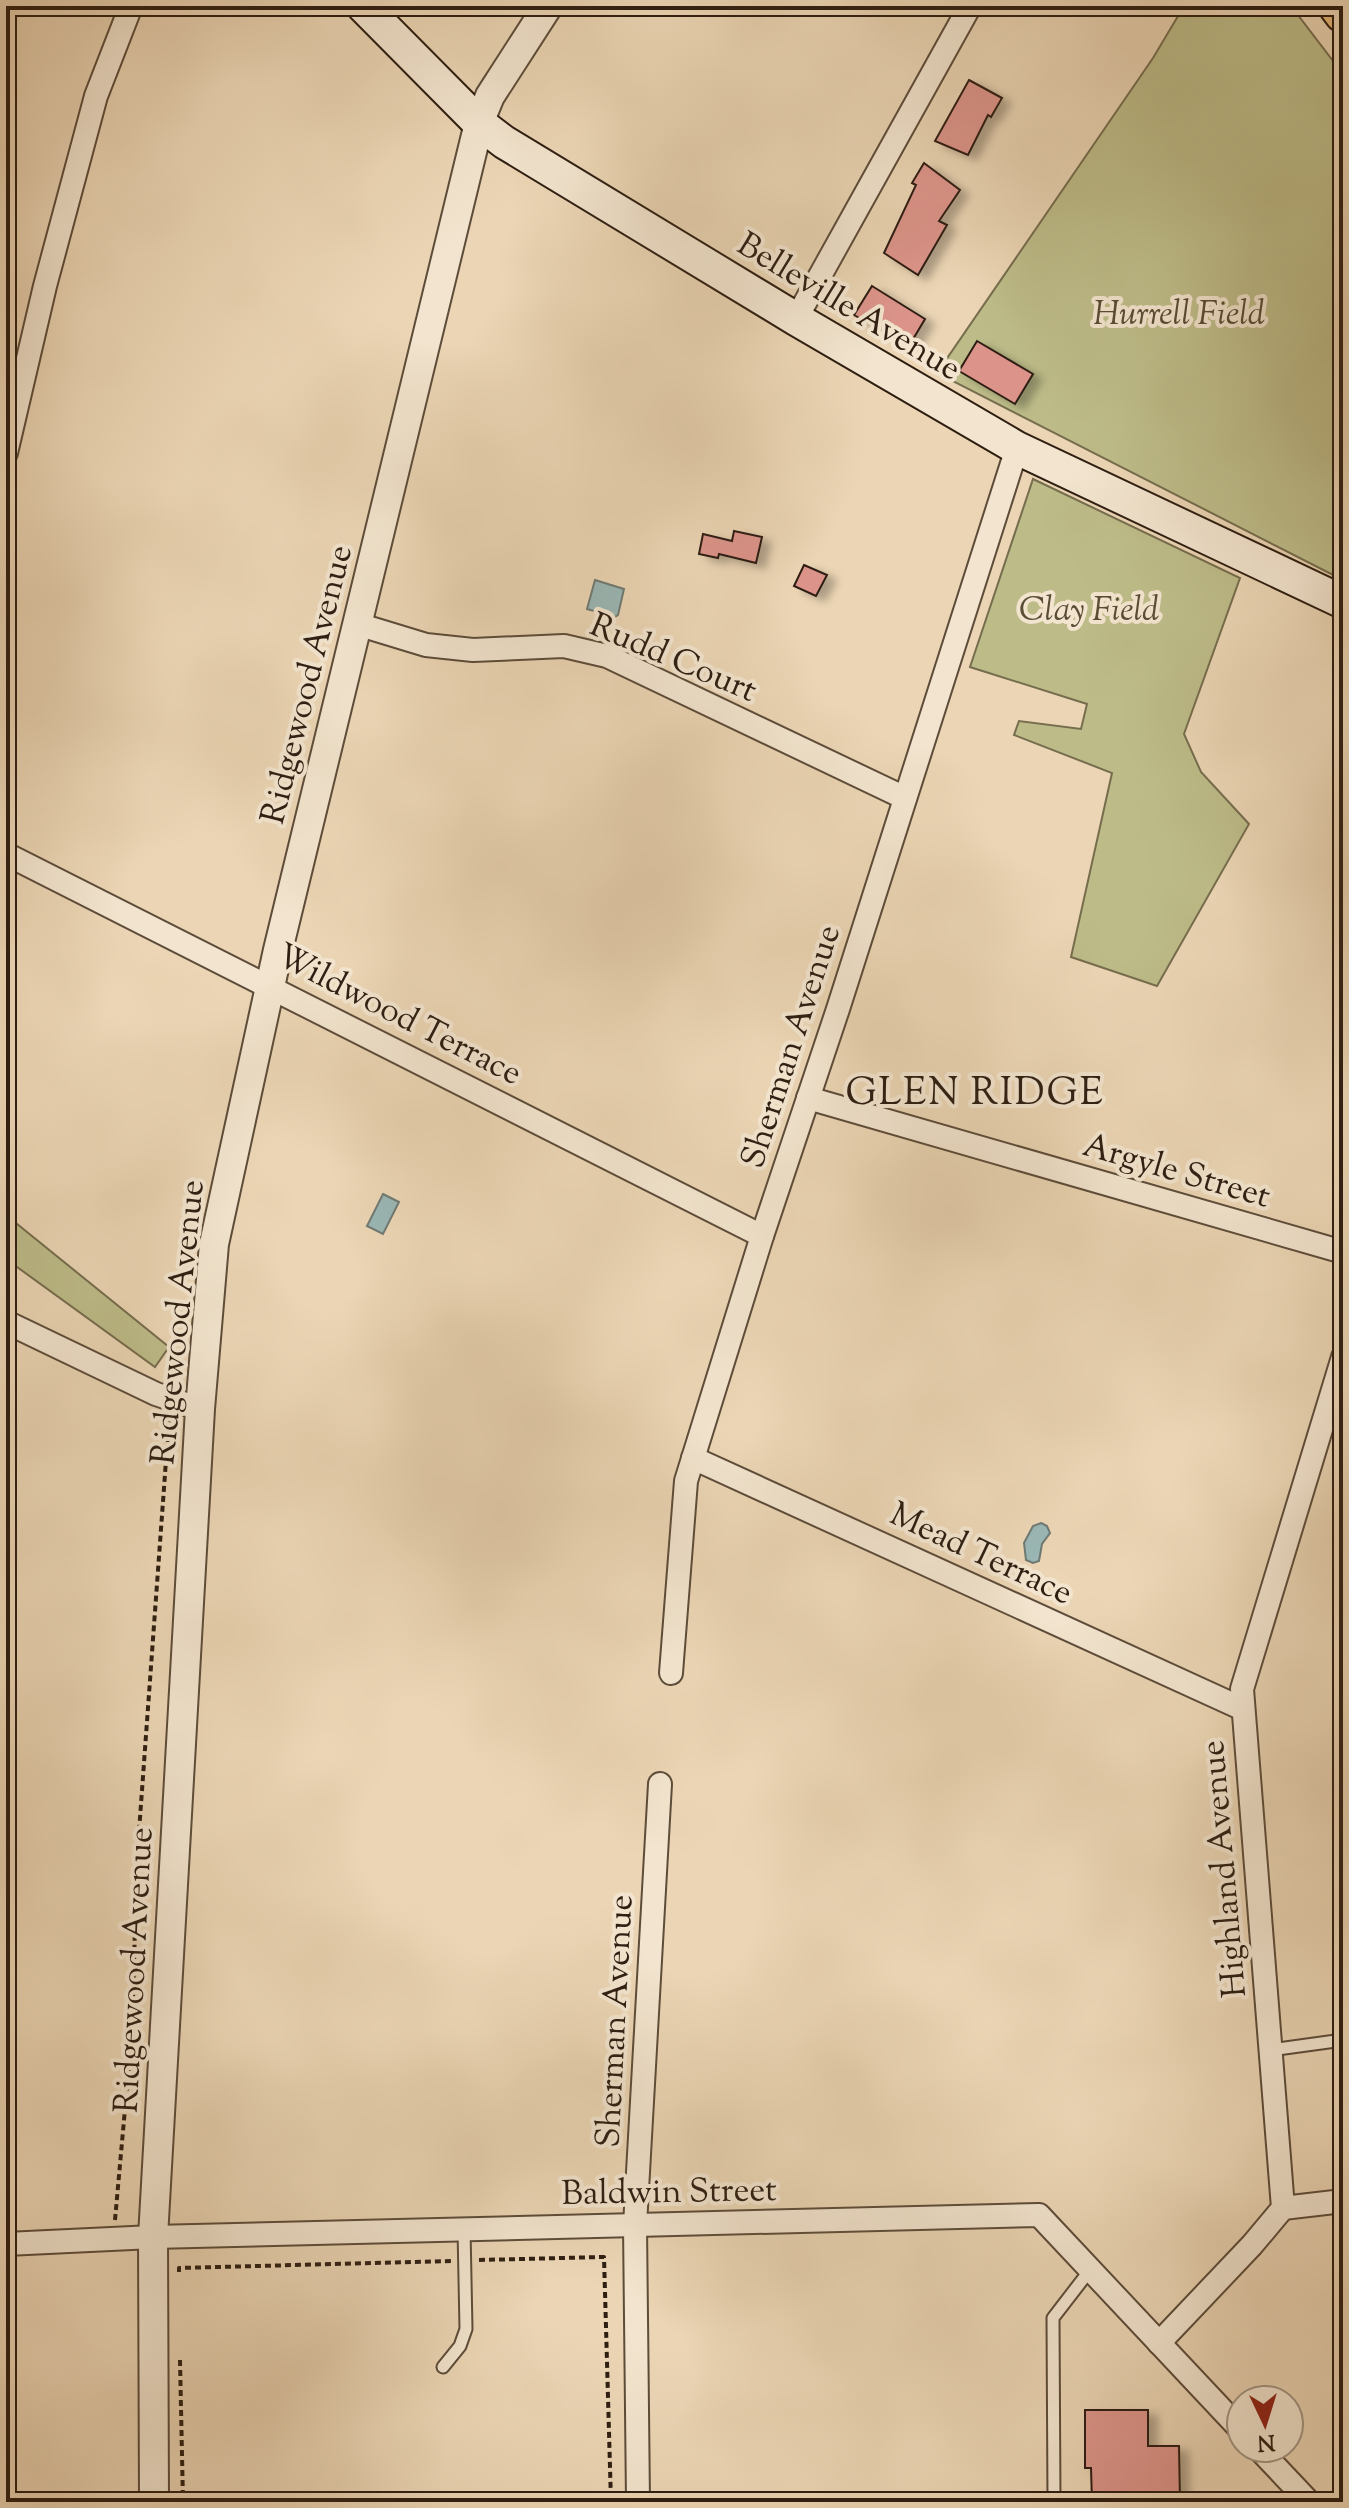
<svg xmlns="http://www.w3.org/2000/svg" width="1349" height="2508" viewBox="0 0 1349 2508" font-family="'Sorts Mill Goudy',serif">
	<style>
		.green { fill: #bdbc89; stroke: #766d4e; stroke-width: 2 }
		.water { fill: #9ab7b5; stroke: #6f7a74; stroke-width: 2 }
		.building { fill: #dc948a; stroke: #2e1e12; stroke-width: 2; filter: url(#shadow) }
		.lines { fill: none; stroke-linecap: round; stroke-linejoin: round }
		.service-casing { stroke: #5d4c3a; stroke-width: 15 }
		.minor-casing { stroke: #5d4c3a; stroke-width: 26 }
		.tertiary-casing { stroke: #5d4c3a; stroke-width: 32 }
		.secondary-casing { stroke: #2e1e12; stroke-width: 36 }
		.primary-casing { stroke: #2e1e12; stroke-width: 40 }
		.path { stroke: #2e1e12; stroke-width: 4; stroke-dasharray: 6 4; stroke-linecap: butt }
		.service { stroke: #f2e4ce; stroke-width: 11 }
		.minor { stroke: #f2e4ce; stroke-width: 22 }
		.tertiary { stroke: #f2e4ce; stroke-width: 28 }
		.secondary { stroke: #f2e4ce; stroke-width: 32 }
		.primary { stroke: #e6ba7a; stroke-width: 36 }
		.labels { text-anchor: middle; stroke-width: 8; stroke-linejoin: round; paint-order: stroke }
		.street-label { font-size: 34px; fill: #2e1e12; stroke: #f2e4ce }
		.park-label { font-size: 34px; font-style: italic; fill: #594d36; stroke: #f2e4ce }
		.quarter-label { font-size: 38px; letter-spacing: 2px; fill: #2e1e12; stroke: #f2e4ce }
	</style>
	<defs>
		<filter id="shadow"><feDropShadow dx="9" dy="5" stdDeviation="4" flood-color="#0004"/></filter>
	</defs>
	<rect width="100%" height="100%" fill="#ebd5b4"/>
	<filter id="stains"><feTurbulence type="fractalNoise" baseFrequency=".0025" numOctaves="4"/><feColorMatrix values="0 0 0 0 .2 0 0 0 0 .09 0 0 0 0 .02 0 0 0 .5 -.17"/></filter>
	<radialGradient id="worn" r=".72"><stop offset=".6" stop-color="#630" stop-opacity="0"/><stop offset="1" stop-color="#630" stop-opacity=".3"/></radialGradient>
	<!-- green -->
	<g class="green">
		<polygon points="1184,6 1291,6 1343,74 1343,580 937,373 1153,58"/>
		<polygon points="1033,479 1240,578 1184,734 1201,772 1249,824 1157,986 1071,957 1112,773 1014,735 1019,721 1081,729 1087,704 970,667"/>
		<polygon points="6,1215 169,1347 155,1367 6,1259"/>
	</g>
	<!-- water -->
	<g class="water">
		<polygon points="595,580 624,589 618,615 615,617 587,609"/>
		<polygon points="383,1194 399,1202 383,1234 367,1226"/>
		<polygon points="1041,1523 1047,1526 1050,1533 1042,1544 1039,1561 1033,1563 1026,1560 1024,1543 1033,1526"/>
	</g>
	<!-- building -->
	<g class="building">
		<polygon points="969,80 1002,98 991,117 988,115 968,155 935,141"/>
		<polygon points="924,163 960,190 939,221 947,225 918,275 884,253 916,185 912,183"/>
		<polygon points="872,286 925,319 909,346 854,315"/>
		<polygon points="977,341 1033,374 1015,404 959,371"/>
		<polygon points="734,531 762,537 756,563 719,554 718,558 699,554 703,534 732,541"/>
		<polygon points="804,565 827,575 816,596 794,586"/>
		<polygon points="1085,2410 1148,2410 1148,2446 1179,2446 1180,2502 1092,2502 1091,2468 1085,2468"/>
	</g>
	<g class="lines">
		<defs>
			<g id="service">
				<polyline points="1270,2050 1343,2040"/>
				<polyline points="443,2367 460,2346 466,2329 464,2229"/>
				<polyline points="1054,2502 1053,2318 1090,2270"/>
			</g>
			<g id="minor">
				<polyline points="796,319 970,6"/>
				<polyline points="6,453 45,286 96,96 131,6"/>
				<polyline points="357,624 426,645 473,650 564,646 607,656 905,798"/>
				<polyline points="6,854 762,1236"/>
				<polyline points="808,1098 1343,1252"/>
				<polyline points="6,1322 156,1394 200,1409"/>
				<polyline points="693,1458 1243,1709"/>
				<polyline points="671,1673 686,1481 762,1236 838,1009 1017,448"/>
				<polyline points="1283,2208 1343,2201"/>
				<polyline points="6,2244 153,2237 1039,2215 1241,2430"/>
				<polyline points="1159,2343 1252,2245 1283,2208 1242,1689 1343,1357"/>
				<polyline points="1258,2448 1309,2502"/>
				<polyline points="638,2502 635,2225 660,1784"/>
			</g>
			<polyline id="tertiary" points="154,2502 153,2237 200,1409 214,1244 278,950 479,123 490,96 548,6"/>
			<polyline id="secondary" points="363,6 479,123 504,142 796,319 1017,448 1343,602"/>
			<polyline id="primary" points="1337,6 1343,14"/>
		</defs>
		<!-- service casing -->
		<use href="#service" class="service-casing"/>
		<!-- minor casing -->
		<use href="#minor" class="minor-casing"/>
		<!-- tertiary casing -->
		<use href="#tertiary" class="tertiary-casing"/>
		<!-- secondary casing -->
		<use href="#secondary" class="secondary-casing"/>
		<!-- primary casing -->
		<use href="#primary" class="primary-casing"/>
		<!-- path -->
		<g class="path">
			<polyline points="115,2220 132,2031 137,1859 169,1419"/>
			<polyline points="479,2260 604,2257 611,2502"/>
			<polyline points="179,2272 179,2268 451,2261"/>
			<polyline points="180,2360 183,2502"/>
		</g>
		<!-- service -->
		<use href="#service" class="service"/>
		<!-- minor -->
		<use href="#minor" class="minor"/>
		<!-- tertiary -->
		<use href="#tertiary" class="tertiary"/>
		<!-- secondary -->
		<use href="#secondary" class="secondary"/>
		<!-- primary -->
		<use href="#primary" class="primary"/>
	</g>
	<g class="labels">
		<!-- street labels -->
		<g class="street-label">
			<text transform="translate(850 305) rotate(31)" y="12">Belleville Avenue</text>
			<text transform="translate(674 656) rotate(23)" y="12">Rudd Court</text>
			<text transform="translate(305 684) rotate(-76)" y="12">Ridgewood Avenue</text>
			<text transform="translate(400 1013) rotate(27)" y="12">Wildwood Terrace</text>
			<text transform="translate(789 1046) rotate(-72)" y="12">Sherman Avenue</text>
			<text transform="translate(1177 1169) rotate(16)" y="12">Argyle Street</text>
			<text transform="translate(176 1322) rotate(-84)" y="12">Ridgewood Avenue</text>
			<text transform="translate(982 1552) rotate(25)" y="12">Mead Terrace</text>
			<text transform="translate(1222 1869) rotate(-95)" y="12">Highland Avenue</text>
			<text transform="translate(132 1970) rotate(-87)" y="12">Ridgewood Avenue</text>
			<text transform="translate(613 2021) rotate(-87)" y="12">Sherman Avenue</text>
			<text transform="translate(669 2190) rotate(-1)" y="12">Baldwin Street</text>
		</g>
		<!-- park labels -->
		<g class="park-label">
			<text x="1179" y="324">Hurrell Field</text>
			<text x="1089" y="620">Clay Field</text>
		</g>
		<!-- quarter labels -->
		<g class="quarter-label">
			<text x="975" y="1104">GLEN RIDGE</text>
		</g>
	</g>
	<!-- margin -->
	<rect width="1349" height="2508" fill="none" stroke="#ebd5b4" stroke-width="32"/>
	<rect x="8" y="8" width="1333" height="2492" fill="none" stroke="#2e1e12" stroke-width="4"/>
	<rect x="16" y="16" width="1317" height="2476" fill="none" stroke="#2e1e12" stroke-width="2"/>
	<!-- north arrow -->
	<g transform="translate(1265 2424) rotate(176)"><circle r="38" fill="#f2e4ce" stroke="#a49583" stroke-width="2"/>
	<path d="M0-6L14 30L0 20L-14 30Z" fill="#8f2418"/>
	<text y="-12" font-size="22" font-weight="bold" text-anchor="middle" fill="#2e1e12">N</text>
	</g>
	<rect width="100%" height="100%" filter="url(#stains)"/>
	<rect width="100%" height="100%" fill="url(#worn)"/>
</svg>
